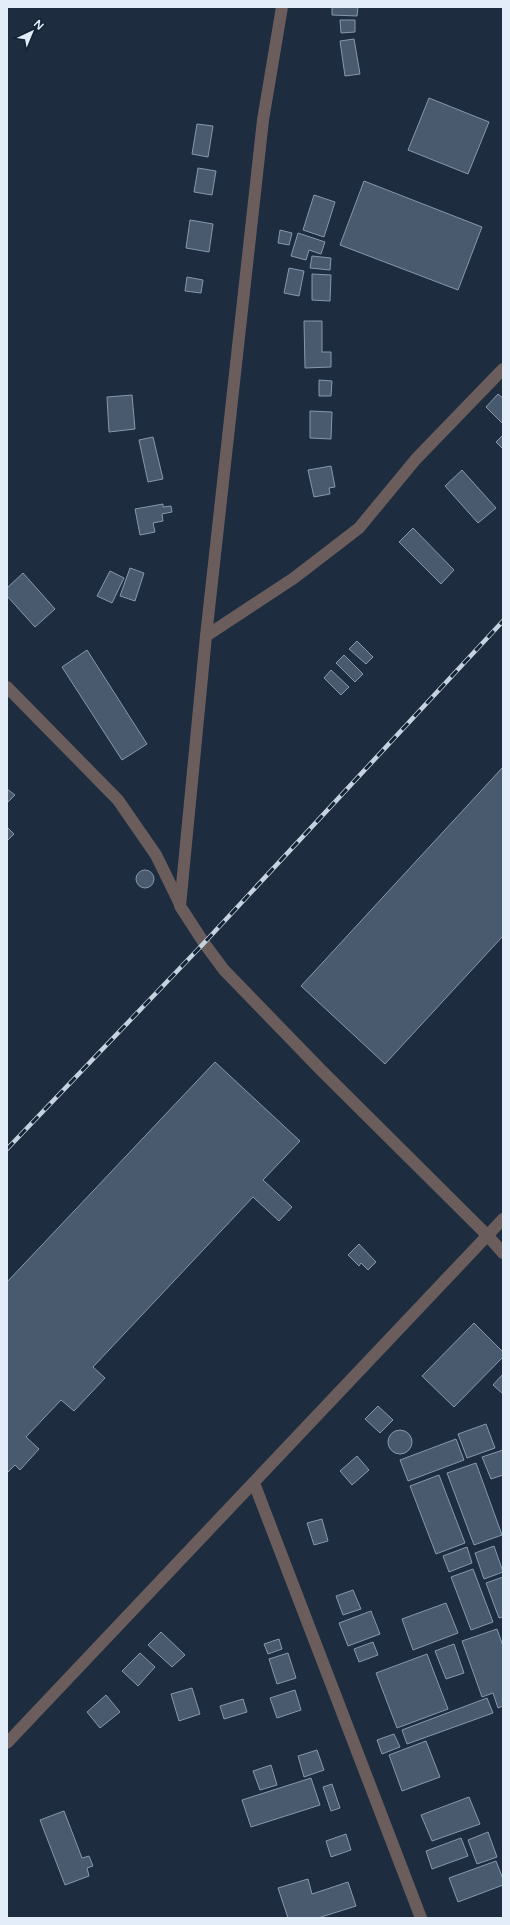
<svg xmlns="http://www.w3.org/2000/svg" width="510" height="1925" viewBox="0 0 510 1925" font-family="'Varela Round',sans-serif">
	<style>
		.building { fill: #495a6f; stroke: #8498ae }
		.lines { fill: none; stroke-linecap: round; stroke-linejoin: round }
		.street { stroke: #6b5d5b; stroke-width: 12 }
		.rail-casing { stroke: #c6d2df; stroke-width: 4.5 }
		.rail { stroke: #132335; stroke-width: 3; stroke-dasharray: 9; stroke-linecap: butt }
	</style>
	<rect width="100%" height="100%" fill="#1d2d3f"/>
	<!-- building -->
	<g class="building">
		<polygon points="332,7 358,7 357,16 332,15"/>
		<polygon points="340,20 355,20 355,32 341,33"/>
		<polygon points="354,39 360,74 345,76 340,41"/>
		<polygon points="429,98 489,122 468,174 408,150"/>
		<polygon points="197,124 213,126 208,157 192,154"/>
		<polygon points="198,168 216,171 212,195 194,192"/>
		<polygon points="364,181 482,227 458,290 340,245"/>
		<polygon points="314,195 335,202 324,237 303,230"/>
		<polygon points="190,220 213,224 209,252 186,248"/>
		<polygon points="280,230 292,233 289,245 278,243"/>
		<polygon points="298,233 325,242 321,254 309,250 306,260 291,256"/>
		<polygon points="312,256 331,258 330,270 310,268"/>
		<polygon points="289,268 304,271 299,296 284,293"/>
		<polygon points="312,274 331,275 330,301 312,300"/>
		<polygon points="187,277 203,280 201,293 185,291"/>
		<polygon points="304,321 322,321 322,352 331,352 331,367 305,368"/>
		<polygon points="319,380 332,381 331,396 319,396"/>
		<polygon points="498,394 503,398 503,424 486,407"/>
		<polygon points="132,395 135,429 109,432 107,397"/>
		<polygon points="310,411 332,412 331,439 310,438"/>
		<polygon points="503,435 503,449 496,442"/>
		<polygon points="153,437 163,479 148,482 139,440"/>
		<polygon points="331,466 335,487 329,488 330,494 314,497 308,470"/>
		<polygon points="462,470 496,508 478,523 445,486"/>
		<polygon points="163,504 163,507 171,506 172,512 162,514 163,521 153,523 155,532 140,535 135,509"/>
		<polygon points="413,528 454,570 441,584 399,542"/>
		<polygon points="130,568 144,573 135,601 120,596"/>
		<polygon points="110,571 124,578 112,603 97,596"/>
		<polygon points="23,573 55,609 35,627 7,596 7,588"/>
		<polygon points="357,641 373,657 366,664 349,649"/>
		<polygon points="87,650 147,744 122,760 62,667"/>
		<polygon points="344,655 363,674 355,682 336,663"/>
		<polygon points="331,670 349,687 341,695 324,678"/>
		<polygon points="503,767 503,936 385,1064 301,986"/>
		<polygon points="7,789 15,795 8,802 7,802"/>
		<polygon points="7,827 14,834 7,841"/>
		<circle cx="145" cy="879" r="9"/>
		<polygon points="215,1062 300,1141 263,1180 292,1207 279,1221 253,1197 93,1367 105,1378 74,1411 61,1400 26,1437 39,1449 20,1470 15,1465 7,1473 7,1282"/>
		<polygon points="359,1244 376,1262 368,1270 361,1263 359,1266 348,1255"/>
		<polygon points="474,1323 503,1352 503,1357 454,1407 422,1376"/>
		<polygon points="503,1374 503,1394 493,1385"/>
		<polygon points="378,1406 393,1420 380,1433 365,1419"/>
		<polygon points="486,1424 495,1448 467,1458 458,1434"/>
		<circle cx="400" cy="1442" r="12"/>
		<polygon points="456,1439 464,1460 408,1481 400,1460"/>
		<polygon points="503,1450 503,1475 491,1479 482,1457"/>
		<polygon points="357,1456 369,1470 352,1485 340,1471"/>
		<polygon points="476,1463 502,1535 474,1545 447,1473"/>
		<polygon points="439,1475 465,1543 436,1554 410,1486"/>
		<polygon points="322,1519 328,1541 314,1545 307,1523"/>
		<polygon points="494,1546 503,1572 484,1579 475,1553"/>
		<polygon points="467,1547 472,1563 449,1572 443,1556"/>
		<polygon points="473,1569 493,1622 471,1630 451,1577"/>
		<polygon points="503,1577 503,1617 499,1618 486,1583"/>
		<polygon points="353,1590 361,1609 343,1615 336,1596"/>
		<polygon points="446,1603 458,1633 413,1650 402,1619"/>
		<polygon points="371,1611 380,1634 348,1646 339,1623"/>
		<polygon points="497,1629 503,1646 503,1706 498,1708 493,1693 482,1697 462,1641"/>
		<polygon points="161,1632 185,1655 172,1667 148,1645"/>
		<polygon points="279,1639 282,1649 268,1654 264,1644"/>
		<polygon points="373,1642 378,1655 359,1662 354,1649"/>
		<polygon points="454,1644 464,1673 446,1679 435,1651"/>
		<polygon points="140,1653 155,1667 138,1686 122,1671"/>
		<polygon points="288,1653 296,1678 277,1684 269,1659"/>
		<polygon points="427,1654 448,1709 397,1728 376,1673"/>
		<polygon points="192,1688 200,1714 179,1721 171,1694"/>
		<polygon points="295,1690 301,1710 277,1718 270,1698"/>
		<polygon points="106,1695 120,1712 100,1728 87,1712"/>
		<polygon points="487,1698 493,1713 407,1744 402,1730"/>
		<polygon points="243,1699 247,1712 224,1719 220,1706"/>
		<polygon points="394,1734 400,1747 382,1754 377,1740"/>
		<polygon points="426,1741 440,1777 402,1791 389,1755"/>
		<polygon points="317,1750 324,1770 304,1777 298,1756"/>
		<polygon points="271,1765 277,1785 260,1790 253,1771"/>
		<polygon points="311,1778 320,1805 251,1827 242,1800"/>
		<polygon points="332,1784 340,1808 331,1811 323,1787"/>
		<polygon points="469,1797 480,1824 432,1841 421,1815"/>
		<polygon points="64,1811 82,1858 89,1856 93,1866 87,1868 89,1876 65,1885 40,1820"/>
		<polygon points="488,1832 497,1857 477,1864 468,1840"/>
		<polygon points="346,1834 351,1850 331,1857 326,1841"/>
		<polygon points="461,1838 468,1856 432,1869 426,1851"/>
		<polygon points="496,1861 503,1879 503,1885 458,1902 449,1878"/>
		<polygon points="308,1879 312,1894 348,1882 356,1906 318,1918 288,1918 278,1888"/>
	</g>
	<g class="lines">
		<!-- street -->
		<g class="street">
			<polyline points="282,7 263,120 206,636 180,906 204,943 224,970 321,1070 488,1236 503,1253"/>
			<polyline points="206,636 294,578 359,528 416,459 503,369"/>
			<polyline points="7,687 118,800 156,855 180,904"/>
			<polyline points="254,1483 421,1918"/>
			<polyline points="7,1743 503,1219"/>
		</g>
		<defs>
			<polyline id="rail" points="7,1149 204,943 503,621"/>
		</defs>
		<!-- rail casing -->
		<use href="#rail" class="rail-casing"/>
		<!-- rail -->
		<use href="#rail" class="rail"/>
	</g>
	<!-- border -->
	<rect width="510" height="1925" fill="none" stroke="#e2edf9" stroke-width="16"/>
	<!-- north arrow -->
	<g transform="translate(32 32) rotate(44)" stroke="#132335" stroke-width="3" paint-order="stroke">
	<path d="M0-3L7 15L0 10L-7 15Z" fill="#e2edf9"/>
	<text y="-6" font-size="11" font-weight="bold" text-anchor="middle" fill="#e2edf9">N</text>
	</g>
</svg>
